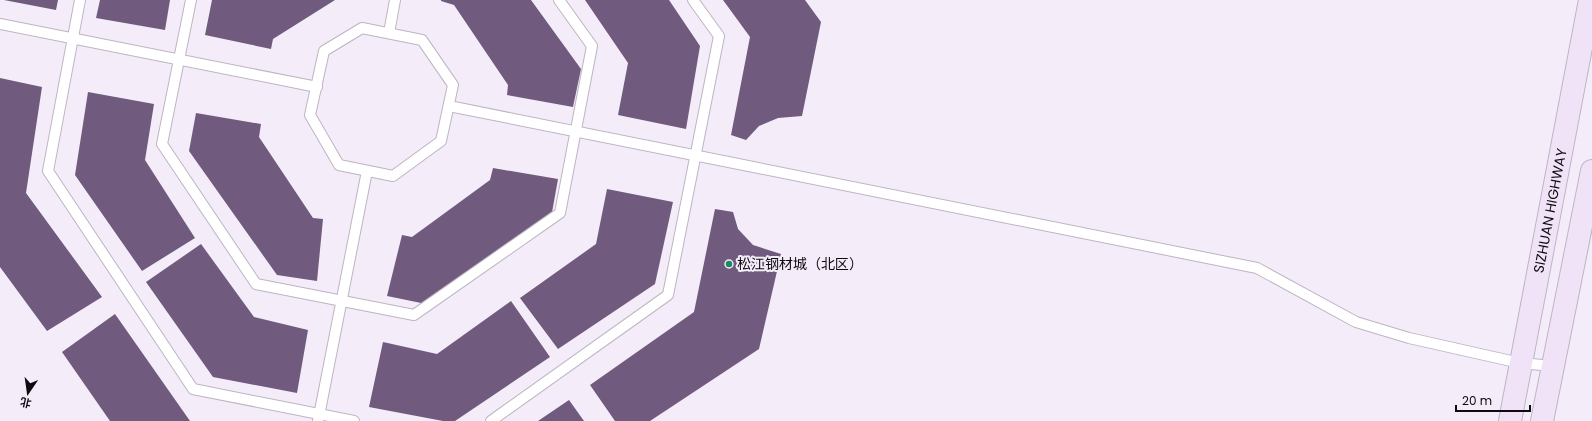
<svg xmlns="http://www.w3.org/2000/svg" width="1592" height="421" viewBox="0 0 1592 421" font-family="Poppins,'Noto Sans SC',sans-serif">
	<style>
		.building { fill: #705a7e }
		.lines { fill: none; stroke-linecap: round; stroke-linejoin: round }
		.service-casing { stroke: #bdb5c1; stroke-width: 12 }
		.secondary-casing { stroke: #bdb5c1; stroke-width: 24 }
		.service { stroke: #fff; stroke-width: 10 }
		.secondary { stroke: #f0e3f8; stroke-width: 22 }
		.poi-dot { fill: #1b8765; stroke: #f4ecf9; stroke-width: 1.5 }
		.labels { text-anchor: middle; stroke-width: 4; stroke-linejoin: round; paint-order: stroke }
		.street-label { font-size: 14px; fill: #0d0b0f; stroke: #f4ecf9 }
		.poi-label { font-size: 14px; fill: #0d0b0f; stroke: #f4ecf9; text-anchor: start }
	</style>
	<rect width="100%" height="100%" fill="#f4ecf9"/>
	<!-- building -->
	<g class="building">
		<polygon points="4,0 58,0 56,10"/>
		<polygon points="100,0 170,0 165,30 96,18"/>
		<polygon points="212,0 335,0 273,39 271,49 205,35"/>
		<polygon points="441,0 531,0 581,69 573,107 507,95 508,85 454,5 441,1"/>
		<polygon points="585,0 669,0 700,46 686,129 618,115 628,63"/>
		<polygon points="723,0 805,0 821,22 802,116 778,118 759,126 746,140 731,135 750,37"/>
		<polygon points="0,78 42,87 26,193 102,297 47,331 0,267"/>
		<polygon points="88,92 154,104 145,160 195,238 142,271 75,175"/>
		<polygon points="196,113 261,124 259,137 313,218 323,219 317,281 277,275 189,151"/>
		<polygon points="493,168 558,179 551,218 426,304 387,296 402,235 412,237 490,180"/>
		<polygon points="607,189 673,202 655,284 558,349 520,298 596,244"/>
		<polygon points="715,209 733,212 738,229 753,245 781,254 759,349 650,421 615,421 590,385 694,312"/>
		<polygon points="201,244 254,317 308,330 297,393 213,377 146,282"/>
		<polygon points="511,301 550,357 455,421 443,421 369,407 383,342 437,354"/>
		<polygon points="115,314 190,421 110,421 62,352"/>
		<polygon points="569,400 584,421 538,421"/>
	</g>
	<g class="lines">
		<defs>
			<g id="service">
				<polyline points="80,0 48,171 193,389 354,421"/>
				<polyline points="191,0 162,144 256,284 414,315 560,213 592,46 559,0"/>
				<polyline points="0,24 317,87"/>
				<polygon points="362,28 422,40 453,85 441,141 393,176 339,165 310,115 324,51"/>
				<polyline points="389,33 395,0"/>
				<polyline points="449,106 1257,268 1356,322 1409,338 1520,363 1553,366"/>
				<polyline points="318,421 367,171"/>
				<polyline points="491,421 668,295 719,36 693,0"/>
			</g>
			<g id="secondary">
				<path id="s1" d="M1510,421L1590,0"/>
				<polyline points="1542,421 1592,171"/>
			</g>
		</defs>
		<!-- service casing -->
		<use href="#service" class="service-casing"/>
		<!-- secondary casing -->
		<use href="#secondary" class="secondary-casing"/>
		<!-- service -->
		<use href="#service" class="service"/>
		<!-- secondary -->
		<use href="#secondary" class="secondary"/>
	</g>
	<!-- markers -->
	<circle class="poi-dot" cx="729" cy="264" r="4"/>
	<g class="labels">
		<!-- street labels -->
		<g class="street-label">
			<text dy="5" stroke="none"><textPath href="#s1" startOffset="214">SIZHUAN HIGHWAY</textPath></text>
		</g>
		<!-- poi labels -->
		<g class="poi-label">
			<text x="737" y="269">松江钢材城（北区）</text>
		</g>
	</g>
	<!-- north arrow -->
	<g transform="translate(28 393) rotate(193)" stroke="#f4ecf9" stroke-width="3" paint-order="stroke">
	<path d="M0-3L7 15L0 10L-7 15Z" fill="#0d0b0f"/>
	<text y="-6" font-size="11" font-weight="bold" text-anchor="middle" fill="#0d0b0f">北</text>
	</g>
	<!-- scale -->
	<path d="M1456 405v6h74v-6" fill="none" stroke="#0d0b0f" stroke-width="2"/>
	<text x="1462" y="405" font-size="12" fill="#0d0b0f" stroke="#f4ecf9" stroke-width="3" paint-order="stroke">20 m</text>
</svg>
